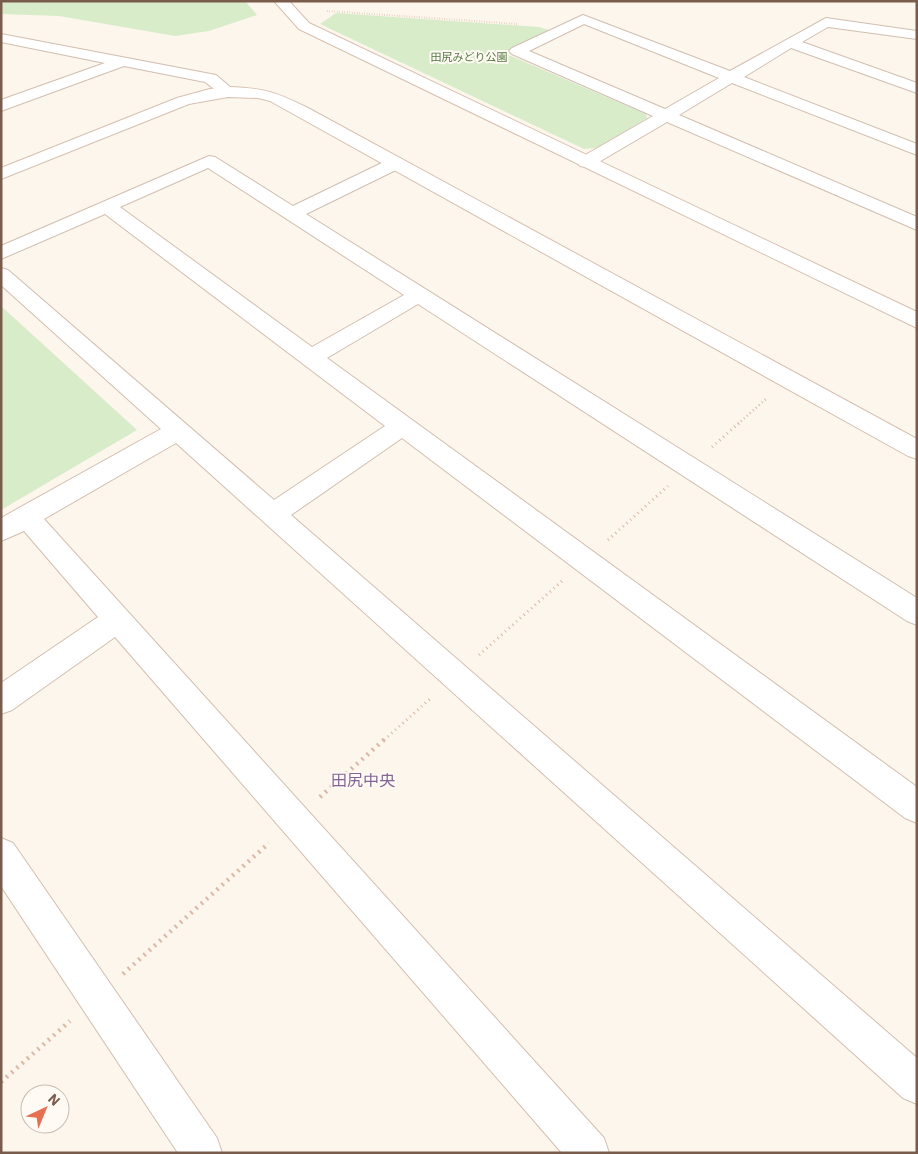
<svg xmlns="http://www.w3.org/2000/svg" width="918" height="1154" viewBox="0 0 918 1154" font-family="'IBM Plex Sans','Noto Sans JP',sans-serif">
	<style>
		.green { fill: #d8ecc9 }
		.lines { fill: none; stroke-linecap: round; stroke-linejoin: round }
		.street-casing { stroke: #d1beb0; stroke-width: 2 }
		.secondary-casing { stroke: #d6c0b0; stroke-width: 2 }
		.path-far3 { stroke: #d9b8a5; stroke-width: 2; stroke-dasharray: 0.5 2; stroke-linecap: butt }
		.path-far2 { stroke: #d9b8a5; stroke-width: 2.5; stroke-dasharray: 1 3; stroke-linecap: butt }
		.path-far1 { stroke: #d9b8a5; stroke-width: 3; stroke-dasharray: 1 4; stroke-linecap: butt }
		.path { stroke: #d9b8a5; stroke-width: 4.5; stroke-dasharray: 2 5; stroke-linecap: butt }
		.street { fill: #fff; fill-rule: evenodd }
		.secondary { fill: #fff; fill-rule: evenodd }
		.labels { text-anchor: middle; stroke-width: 4; stroke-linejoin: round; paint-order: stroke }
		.far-park-label { font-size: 11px; fill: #537a41; stroke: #fffaf3 }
		.quarter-label { font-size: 16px; fill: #846695; stroke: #fffaf3 }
	</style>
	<rect width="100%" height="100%" fill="#fdf6ec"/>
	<!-- green -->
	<g class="green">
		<polygon points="1,1 245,1 257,15 209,31 175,36 59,16 1,14"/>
		<polygon points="336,13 539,27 549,30 504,53 646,114 647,118 597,148 584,149 320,24"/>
		<polygon points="1,306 137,430 1,510"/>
	</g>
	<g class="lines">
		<defs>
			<g id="street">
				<path d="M583,15L730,71L826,18L917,31V39L828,27L802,42L917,83V93L791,48L744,77L917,144V155L732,83L679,115L917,217V230L667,122L592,166L586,167L580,166L577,162L580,158L653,116L512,54L509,51L512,48ZM584,24L719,78L665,109L529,51Z"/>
				<polygon points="1,34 216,75 236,92 234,95 222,95 205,82 124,66 1,111 1,100 105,63 1,42"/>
				<path d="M209,156L215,157L293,206L390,159L396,158L402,159L405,163L402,167L306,214L917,598V625L907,621L418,304L327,358L917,787V823L905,818L402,438L291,515L917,1058V1104L903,1098L176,443L44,519L604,1138L609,1153H562L115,637L12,710L1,714V683L98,617L24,531L1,541V518L161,429L1,285V268L8,270L274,500L385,426L105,214L1,259V246ZM208,168L404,295L312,347L120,207Z"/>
				<polygon points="1,838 13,843 217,1138 222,1153 178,1153 1,886"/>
			</g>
			<g id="secondary">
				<polygon points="274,1 289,1 309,23 917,312 917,328 299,29"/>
				<path d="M228,87C264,88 276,92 308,108L917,439V459L908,456L270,101L258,98L228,97L189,104L1,179V168L177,98L210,89Z"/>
			</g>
		</defs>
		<!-- street casing -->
		<use href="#street" class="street-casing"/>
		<!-- secondary casing -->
		<use href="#secondary" class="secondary-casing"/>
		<!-- path-far3 -->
		<polyline class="path-far3" points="327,11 518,24"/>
		<!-- path-far2 -->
		<polyline class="path-far2" points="738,424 767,398"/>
		<!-- path-far1 -->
		<g class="path-far1">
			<polyline points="712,447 739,423"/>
			<polyline points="608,540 668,486"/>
			<polyline points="479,655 562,581"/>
			<polyline points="384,740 431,698"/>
		</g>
		<!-- path -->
		<g class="path">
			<polyline points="320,797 386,738"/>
			<polyline points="123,974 269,843"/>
			<polyline points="1,1082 70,1021"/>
		</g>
		<!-- street -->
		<use href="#street" class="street"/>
		<!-- secondary -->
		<use href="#secondary" class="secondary"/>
	</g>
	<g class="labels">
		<!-- far-park labels -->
		<g class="far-park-label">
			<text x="469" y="61">田尻みどり公園</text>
		</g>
		<!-- quarter labels -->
		<g class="quarter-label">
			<text x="363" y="786">田尻中央</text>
		</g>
	</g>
	<!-- border -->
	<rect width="918" height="1154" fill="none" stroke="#7a5c4d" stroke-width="5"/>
	<!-- north arrow -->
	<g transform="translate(45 1109) rotate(44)"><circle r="24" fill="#fffaf3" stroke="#cabbb1"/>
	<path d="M0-4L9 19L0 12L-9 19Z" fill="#e76f51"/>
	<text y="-8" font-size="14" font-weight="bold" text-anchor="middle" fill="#7a5c4d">N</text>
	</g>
</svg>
